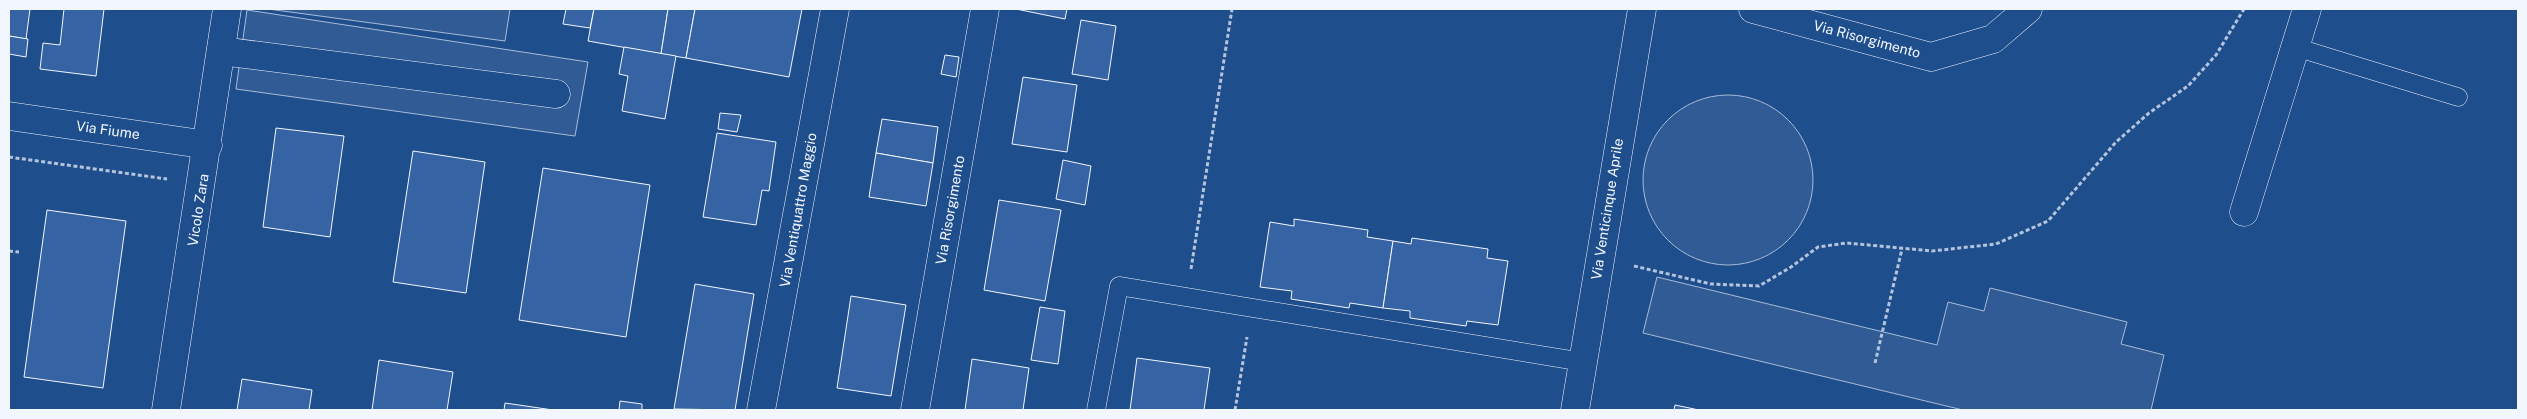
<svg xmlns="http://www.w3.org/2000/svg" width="2527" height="419" viewBox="0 0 2527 419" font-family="'Public Sans',sans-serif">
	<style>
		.built { fill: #305b95; stroke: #a8bbd7 }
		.building { fill: #3563a3; stroke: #f2f6ff }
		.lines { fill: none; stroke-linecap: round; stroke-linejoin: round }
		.service-casing { stroke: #f2f6ff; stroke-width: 19 }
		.minor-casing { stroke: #f2f6ff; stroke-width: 29 }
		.path { stroke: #b3c4dc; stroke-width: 3; stroke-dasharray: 4 2.5; stroke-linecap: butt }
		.service { stroke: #1f4e8c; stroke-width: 18 }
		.minor { stroke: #1f4e8c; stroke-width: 28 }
		.labels { text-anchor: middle; stroke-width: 4; stroke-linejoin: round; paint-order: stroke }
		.street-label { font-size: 14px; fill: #f2f6ff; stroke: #1f4e8c }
	</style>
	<rect width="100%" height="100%" fill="#1f4e8c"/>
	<!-- built -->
	<g class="built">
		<polygon points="268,9 510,9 505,41"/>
		<polygon points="247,10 588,62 575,136 236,89"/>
		<circle cx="1728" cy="180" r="85"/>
		<polygon points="1657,277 1937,345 1948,302 1984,311 1990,288 2127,322 2121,344 2164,355 2151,410 1963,410 1643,333"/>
	</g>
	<!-- building -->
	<g class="building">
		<polygon points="9,9 30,9 26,39 9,36"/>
		<polygon points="64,9 104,9 96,76 40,69 43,43 60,45"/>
		<polygon points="566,9 594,9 590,28 563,24"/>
		<polygon points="594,9 668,9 661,54 588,41"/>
		<polygon points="668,9 695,9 686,58 661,54"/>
		<polygon points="695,9 802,9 789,77 686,58"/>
		<polygon points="1016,9 1067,9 1065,19"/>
		<polygon points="1081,20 1116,26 1108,80 1072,74"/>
		<polygon points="9,36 28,39 26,57 9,54"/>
		<polygon points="624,47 676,56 665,119 622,111 628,76 619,74"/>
		<polygon points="945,55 959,57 956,77 941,74"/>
		<polygon points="1023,77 1077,85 1067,152 1012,144"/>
		<polygon points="720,113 741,115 737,132 718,129"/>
		<polygon points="882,119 938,127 933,163 876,153"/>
		<polygon points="276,128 344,136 330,237 263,227"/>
		<polygon points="717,133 776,142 769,191 762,190 756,225 703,217"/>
		<polygon points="413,151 485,162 466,293 393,282"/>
		<polygon points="876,153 933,163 926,206 869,197"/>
		<polygon points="1063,160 1091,166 1085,205 1056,199"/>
		<polygon points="543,168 650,185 626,337 519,320"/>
		<polygon points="999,200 1061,210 1045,301 984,290"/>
		<polygon points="47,210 126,221 103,388 24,377"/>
		<polygon points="1294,219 1368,230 1367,237 1393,241 1383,308 1350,303 1349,308 1291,299 1292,291 1260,287 1270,222 1294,226"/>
		<polygon points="1412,238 1488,249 1487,258 1508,261 1498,325 1467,321 1466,326 1410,318 1410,311 1383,308 1393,241 1411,244"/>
		<polygon points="695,284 754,294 735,410 674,409"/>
		<polygon points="851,296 906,305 891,396 837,388"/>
		<polygon points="1040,307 1065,311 1058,364 1031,360"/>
		<polygon points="1137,358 1210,368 1204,410 1130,410"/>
		<polygon points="972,359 1029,368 1023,410 965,410"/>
		<polygon points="379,360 453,372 447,410 372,410"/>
		<polygon points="242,379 312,390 309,410 237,410"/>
		<polygon points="620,401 642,404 642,410 619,410"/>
		<polygon points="505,403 553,410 504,410"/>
		<polygon points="1675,405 1699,410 1674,410"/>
	</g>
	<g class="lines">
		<defs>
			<g id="service">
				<polyline points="2295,47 2458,97"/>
				<polyline points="1096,410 1119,286 1583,362"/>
			</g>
			<g id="minor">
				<polyline points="1753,9 1931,57 1993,39 2028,9"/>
				<polyline points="221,51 556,94"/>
				<polyline points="9,116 208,145"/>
				<polyline points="2244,212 2307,9"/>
				<polyline points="166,410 227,9"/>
				<polyline points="761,410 835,9"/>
				<polyline points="915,410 985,9"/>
				<polyline points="1575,410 1642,9"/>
			</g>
		</defs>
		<!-- service casing -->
		<use href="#service" class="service-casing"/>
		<!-- minor casing -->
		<use href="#minor" class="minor-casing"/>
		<!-- path -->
		<g class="path">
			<polyline points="9,157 167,179"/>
			<polyline points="9,251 19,252"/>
			<polyline points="1634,266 1711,284 1759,286 1791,267 1818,247 1847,243 1932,251 1996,244 2048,221 2116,142 2149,113 2188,86 2216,55 2244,9"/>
			<polyline points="1191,269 1232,9"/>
			<polyline points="1875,363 1902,249"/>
			<polyline points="1235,410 1247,337"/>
		</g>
		<!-- service -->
		<use href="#service" class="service"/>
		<!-- minor -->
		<use href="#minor" class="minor"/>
	</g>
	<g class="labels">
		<!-- street labels -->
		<g class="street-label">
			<text transform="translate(1867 39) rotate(15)" y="5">Via Risorgimento</text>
			<text transform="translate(108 130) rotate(8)" y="5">Via Fiume</text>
			<text transform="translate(1607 209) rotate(-81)" y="5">Via Venticinque Aprile</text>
			<text transform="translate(198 210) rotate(-81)" y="5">Vicolo Zara</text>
			<text transform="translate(798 210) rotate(-80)" y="5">Via Ventiquattro Maggio</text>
			<text transform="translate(950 210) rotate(-80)" y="5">Via Risorgimento</text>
		</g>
	</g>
	<!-- border -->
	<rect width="2527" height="419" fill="none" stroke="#f2f6ff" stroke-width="20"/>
</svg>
